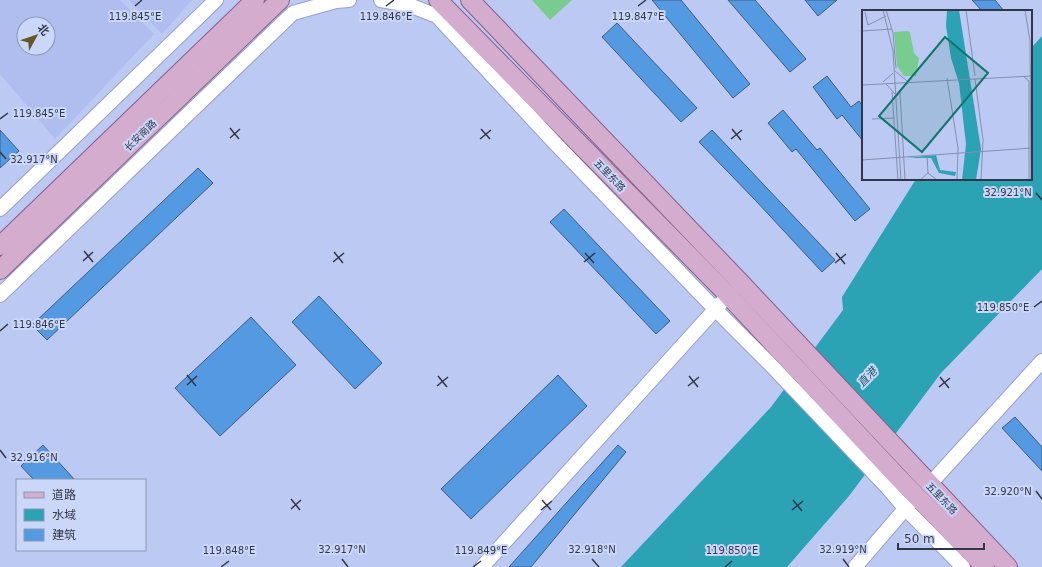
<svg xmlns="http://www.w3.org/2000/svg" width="1042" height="567" viewBox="0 0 1042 567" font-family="'DejaVu Sans','Noto Sans SC',sans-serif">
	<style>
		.built { fill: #afbeef; fill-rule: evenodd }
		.green { fill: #79cc8f }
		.water { fill: #2ca2b5 }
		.building { fill: #549ae2; stroke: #405c7b }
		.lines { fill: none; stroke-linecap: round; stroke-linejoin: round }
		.minor-casing { stroke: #95a2ca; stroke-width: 16 }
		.major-casing { stroke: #885f8a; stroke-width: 20 }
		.minor { stroke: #fff; stroke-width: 14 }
		.major { stroke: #d3acce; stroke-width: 18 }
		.ticks { fill: none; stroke: #323748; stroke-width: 1.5 }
		.labels { text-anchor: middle; stroke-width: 4; stroke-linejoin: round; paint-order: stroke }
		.street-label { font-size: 10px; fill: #323748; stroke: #cbd7f9 }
		.water-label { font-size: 11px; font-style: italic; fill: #1d5b65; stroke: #cbd7f9 }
		.inset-road { fill: none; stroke: #858faf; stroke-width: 1 }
		.view { fill: #0f766e; fill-opacity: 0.15; stroke: #0f766e; stroke-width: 2 }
		.inset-edge { fill: none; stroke: #323748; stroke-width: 2 }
		.ticks-label { font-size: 10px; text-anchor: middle; fill: #323748; stroke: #cbd7f9; stroke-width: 4; stroke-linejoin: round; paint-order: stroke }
	</style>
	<rect width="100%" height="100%" fill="#bcc9f3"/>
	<!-- built -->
	<g class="built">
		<path d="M0,0H120L154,34L55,139L0,74ZM24,24H48V48H24Z"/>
		<polygon points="129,0 192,0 162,34"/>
	</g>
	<!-- green -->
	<polygon class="green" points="532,0 572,0 550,20"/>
	<!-- water -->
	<polygon class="water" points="1042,36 1042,269 941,373 849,496 787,567 621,567 771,407 843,310 842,297 916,179 1031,179 1031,48"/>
	<!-- building -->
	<g class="building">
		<polygon points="652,0 681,0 750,84 733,98"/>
		<polygon points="728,0 755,0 806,59 790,72"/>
		<polygon points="805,0 837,0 818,16"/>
		<polygon points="972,0 995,0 1004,11 982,11"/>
		<polygon points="617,23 697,108 681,122 602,37"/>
		<polygon points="827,76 851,107 859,101 863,107 863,141 842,115 837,119 813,87"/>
		<polygon points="783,110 817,150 820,148 870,209 855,221 796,149 792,152 768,123"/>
		<polygon points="0,130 19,151 0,168"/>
		<polygon points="712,130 835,260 822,272 757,202 699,142"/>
		<polygon points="198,168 213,183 47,340 32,325"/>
		<polygon points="564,209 670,321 656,334 550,222"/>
		<polygon points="319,296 382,363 355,389 292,322"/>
		<polygon points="251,317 296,365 220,436 175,388"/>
		<polygon points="558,375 587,406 471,519 441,489"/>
		<polygon points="1015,417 1042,447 1042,471 1002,428"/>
		<polygon points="43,445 75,480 34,480 21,466"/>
		<polygon points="618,445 626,452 531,567 509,567"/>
	</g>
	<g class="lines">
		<defs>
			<g id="minor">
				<polyline points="381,0 409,5 437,16 553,141 715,309 770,364 887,487 905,508 963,567"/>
				<polyline points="0,209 216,0"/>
				<polyline points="0,295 293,13 336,1 349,0"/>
				<polyline points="929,485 1042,361"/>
				<polyline points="482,567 721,303"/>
				<polyline points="855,567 911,502"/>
			</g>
			<g id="major">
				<polyline points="438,0 728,295 895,474 985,567"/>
				<polyline points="470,0 740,282 1008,567"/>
				<polyline points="0,246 255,0"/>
				<polyline points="0,270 280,0"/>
			</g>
		</defs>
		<!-- minor casing -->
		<use href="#minor" class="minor-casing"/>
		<!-- major casing -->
		<use href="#major" class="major-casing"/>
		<!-- minor -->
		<use href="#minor" class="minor"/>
		<!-- major -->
		<use href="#major" class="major"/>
	</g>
	<!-- ticks -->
	<path class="ticks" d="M135,6L142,0M386,6L394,0M638,6L646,0M0,119L8,113M230,128L239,139M481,129L490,139M732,129L741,140M230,138L240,129M480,139L491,130M731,139L742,130M0,152L6,159M1036,193L1042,200M84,251L93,262M334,252L343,263M585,253L594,263M836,253L845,264M83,261L93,252M333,262L344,253M584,262L595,253M835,263L846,254M1034,307L1042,301M0,331L8,324M187,375L196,386M438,376L447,387M689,376L698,387M940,377L949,388M187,385L197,376M437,386L448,377M688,386L699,377M939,387L950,378M0,450L6,458M1036,491L1042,499M291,499L300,510M542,500L551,510M793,500L802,511M291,509L301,500M541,510L552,501M792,510L803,501M342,559L348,567M592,559L599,567M843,559L849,567M221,567L229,561M473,567L481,561M725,567L732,561"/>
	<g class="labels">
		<!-- street labels -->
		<g class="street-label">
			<text transform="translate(140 135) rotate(-44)" y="4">长安南路</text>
			<text transform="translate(610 175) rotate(46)" y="4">五里东路</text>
			<text transform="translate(942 498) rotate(46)" y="4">五里东路</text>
		</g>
		<!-- water labels -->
		<g class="water-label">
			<text transform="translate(867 377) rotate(-46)" y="4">直港</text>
		</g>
	</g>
	<!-- overview -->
	<g transform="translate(862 10)">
		<rect width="170" height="170" fill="#bcc9f3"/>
		<path d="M45,21L48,22L52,43L57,48L54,66H42L35,56L32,22Z" fill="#79cc8f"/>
		<path d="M97,0L119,139L114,170H100L104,134L97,73L89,48L84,16L85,0ZM74,145L78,160L94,162L93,166L77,163L69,148H45Z" fill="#2ca2b5"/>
		<path class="inset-road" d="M21,0L31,41L39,170M24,0L31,23L34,58M104,0L113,66M163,0L168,31L169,170M3,2L6,15L24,6M0,21L30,19M33,61L45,71M162,67L167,71V170M85,68L96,138L95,170M113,69L121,130L119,170M21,72L31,63M24,74L33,84M0,75L170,66M30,82L36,170M38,83L43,170M35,86L45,73M10,109L32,108M65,145L66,163M0,150L170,138M58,170L66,163L75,170"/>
		<path class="view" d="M83,27L126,63L60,142L17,106Z"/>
		<rect width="170" height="170" class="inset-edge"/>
	</g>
	<g class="ticks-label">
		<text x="135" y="20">119.845°E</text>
		<text x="638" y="20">119.847°E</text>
		<text x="386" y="20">119.846°E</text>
		<text x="39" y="117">119.845°E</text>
		<text x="34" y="163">32.917°N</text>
		<text x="1008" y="196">32.921°N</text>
		<text x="1003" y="311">119.850°E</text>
		<text x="39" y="328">119.846°E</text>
		<text x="34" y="461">32.916°N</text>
		<text x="1008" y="495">32.920°N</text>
		<text x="342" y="553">32.917°N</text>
		<text x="592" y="553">32.918°N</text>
		<text x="843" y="553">32.919°N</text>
		<text x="229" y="554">119.848°E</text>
		<text x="481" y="554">119.849°E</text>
		<text x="732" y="554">119.850°E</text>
	</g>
	<!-- legend -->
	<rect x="16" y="479" width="130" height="72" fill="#cbd7f9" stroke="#8e97b2"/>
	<rect x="24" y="492" width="20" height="6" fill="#d3acce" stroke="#8e97b2"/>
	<text x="52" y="499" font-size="12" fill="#323748">道路</text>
	<rect x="24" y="509" width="20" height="12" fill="#2ca2b5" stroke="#8e97b2"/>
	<text x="52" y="519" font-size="12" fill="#323748">水域</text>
	<rect x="24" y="529" width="20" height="12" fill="#549ae2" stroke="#8e97b2"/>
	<text x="52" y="539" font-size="12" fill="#323748">建筑</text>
	<!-- north arrow -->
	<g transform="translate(36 36) rotate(50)"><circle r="19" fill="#cbd7f9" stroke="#8e97b2"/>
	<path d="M0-3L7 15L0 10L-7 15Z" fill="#675724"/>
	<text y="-6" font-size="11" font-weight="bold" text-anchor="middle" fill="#323748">北</text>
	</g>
	<!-- scale -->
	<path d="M898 543v6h86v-6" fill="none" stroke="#323748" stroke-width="2"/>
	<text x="904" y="543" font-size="12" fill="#323748" stroke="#cbd7f9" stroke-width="3" paint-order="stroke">50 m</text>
</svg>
